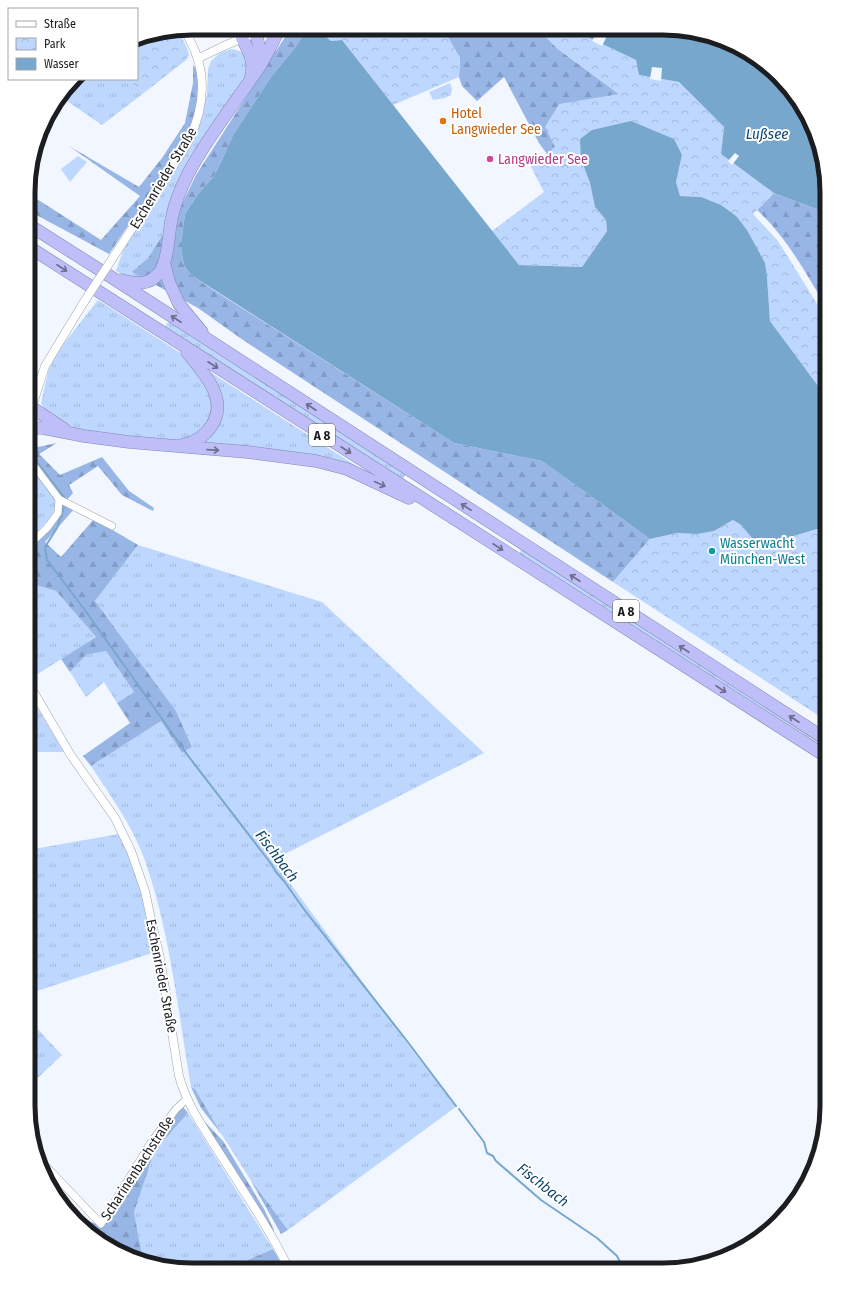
<svg xmlns="http://www.w3.org/2000/svg" width="855" height="1298" viewBox="0 0 855 1298" font-family="'Fira Sans Condensed',sans-serif">
	<style>
		.grass { fill: url(#grass-tufts) }
		.forest { fill: url(#forest-firs) }
		.park { fill: url(#park-crowns) }
		.garden { fill: #bdd7ff }
		.water { fill: #78a7ce }
		.pier { fill: #f1f6ff }
		.lines { fill: none; stroke-linecap: round; stroke-linejoin: round }
		.stream { stroke: #78a7ce; stroke-width: 2 }
		.minor-casing { stroke: #9ea4ad; stroke-width: 8 }
		.tertiary-casing { stroke: #9ea4ad; stroke-width: 9 }
		.motorway-casing { stroke: #8586ac; stroke-width: 13 }
		.minor { stroke: #fff; stroke-width: 7 }
		.tertiary { stroke: #fff; stroke-width: 8 }
		.motorway { stroke: #bebef8; stroke-width: 12 }
		.tertiary-bridge-casing { stroke: #9ea4ad; stroke-width: 9; stroke-linecap: butt }
		.tertiary-bridge { stroke: #fff; stroke-width: 8 }
		.oneway { stroke: #6c6e8c }
		.food-dot { fill: #e8710a; stroke: #fff; stroke-width: 1.5 }
		.hotel-dot { fill: #d1479c; stroke: #fff; stroke-width: 1.5 }
		.culture-dot { fill: #0f9aa8; stroke: #fff; stroke-width: 1.5 }
		.labels { text-anchor: middle; stroke-width: 4; stroke-linejoin: round; paint-order: stroke }
		.shield { fill: #fff; stroke: #5f6163; stroke-width: 1 }
		.shield-label { font-size: 13px; font-weight: bold; fill: #1b1d20 }
		.food-label { font-size: 14px; fill: #c56008; stroke: #fff; text-anchor: start }
		.hotel-label { font-size: 14px; fill: #b23c85; stroke: #fff; text-anchor: start }
		.street-label { font-size: 14px; fill: #1b1d20; stroke: #fff }
		.culture-label { font-size: 14px; fill: #0d838f; stroke: #fff; text-anchor: start }
		.water-label { font-size: 15px; font-style: italic; fill: #0e466c; stroke: #fff }
		.rim { fill: none; stroke: #1b1d20; stroke-width: 5 }
	</style>
	<defs>
		<pattern id="grass-tufts" width="24" height="20" patternUnits="userSpaceOnUse"><rect width="24" height="20" fill="#bdd7ff"/><path d="M3 7l-1-3M5 7V3M7 7l1-3M15 17l-1-3M17 17v-4M19 17l1-3" fill="none" stroke="#a2b8da"/></pattern>
		<pattern id="forest-firs" width="22" height="20" patternUnits="userSpaceOnUse"><rect width="22" height="20" fill="#97b5e5"/><path d="M5 1l3.5 6h-7zM16 11l3.5 6h-7z" fill="#829bc4"/></pattern>
		<pattern id="park-crowns" width="20" height="18" patternUnits="userSpaceOnUse"><rect width="20" height="18" fill="#bdd7ff"/><path d="M2 6a3 3 0 1 1 6 0M12 15a3 3 0 1 1 6 0" fill="none" stroke="#a2b8da"/></pattern>
	</defs>
	<rect width="100%" height="100%" fill="#f1f6ff"/>
	<!-- grass -->
	<g class="grass">
		<path d="M231,49C244,50 246,57 250,68L171,206L162,236L148,258L133,272L144,278L127,277L116,271L125,245L193,140L202,118L207,94L208,69L211,61L220,53Z"/>
		<polygon points="75,79 124,79 145,92 102,125 61,97"/>
		<polygon points="98,300 372,476 326,460 92,435 73,429 47,413 41,403 48,372 58,351"/>
		<polygon points="169,320 407,473 402,480 165,327"/>
		<polygon points="29,464 57,501 53,515 29,540"/>
		<path d="M138,545L322,602L484,753L273,860L416,1055L457,1106L288,1230L250,1179L222,1135L195,1089L191,1087C178,1012 170,930 144,858C132,825 110,795 91,766L161,721L182,753L192,747L176,711L95,601Z"/>
		<path d="M522,549L827,745V749C724,684 621,619 519,554Z"/>
		<polygon points="29,569 36,585 56,591 96,637 33,677 29,667"/>
		<polygon points="106,651 134,692 117,703 104,682 86,697 70,672 86,655"/>
		<polygon points="29,694 64,752 29,752"/>
		<polygon points="119,834 137,875 155,952 28,994 28,850"/>
		<polygon points="28,1019 62,1055 28,1087"/>
		<polygon points="188,1113 273,1249 227,1269 171,1269 143,1261 134,1212 155,1150"/>
	</g>
	<!-- forest -->
	<g class="forest">
		<polygon points="294,28 317,29 304,33 298,44 271,77 233,135 223,158 214,176 199,193 185,214 182,237 182,254 184,265 191,275 215,291 454,443 542,461 650,539 613,582 243,340 198,308 132,272 148,258 181,206 196,175 263,71 271,49 276,51 287,34"/>
		<polygon points="443,29 538,29 558,49 619,94 547,154 539,143 504,77 477,101 462,86 459,77 460,58"/>
		<path d="M193,65C208,80 194,122 186,139L109,254L29,211V194L101,240L140,196L69,146L139,187L162,158L185,123L193,83Z"/>
		<path d="M774,193L827,213V308C806,274 787,237 757,210Z"/>
		<polygon points="57,443 39,454 60,475 102,457 129,491 154,508 153,511 122,495 98,466 69,485 73,493 67,500 76,507 45,542 61,557 94,519 138,545 95,601 176,711 192,747 182,753 161,721 91,766 83,756 130,723 117,703 134,692 106,651 86,655 70,672 61,659 96,637 56,591 36,585 29,569 29,550 48,528 59,513 60,497 30,457 33,448"/>
		<polygon points="191,1087 195,1089 222,1135 201,1108"/>
		<polygon points="183,1107 188,1113 155,1150 134,1212 143,1261 129,1258 92,1236 73,1217 74,1214 102,1227 151,1145 176,1112"/>
		<polygon points="203,1120 223,1141 264,1209 274,1230 273,1232 201,1121"/>
		<polygon points="250,1179 288,1230 281,1234"/>
		<polygon points="273,1249 281,1263 271,1269 227,1269"/>
	</g>
	<!-- park -->
	<g class="park">
		<polygon points="317,28 443,29 460,58 459,77 393,105 342,40 331,41"/>
		<polygon points="538,29 579,29 579,33 636,60 639,75 679,82 724,127 721,154 774,193 753,214 778,241 827,320 827,398 770,321 767,277 747,230 701,197 680,196 676,182 682,155 581,159 590,183 595,207 606,220 607,231 582,267 519,265 492,231 544,192 529,163 547,154 555,147 545,127 559,104 619,94 558,49"/>
		<polygon points="178,30 187,48 189,55 186,60 145,92 124,79 137,79 137,38"/>
		<polygon points="450,83 452,89 451,95 445,98 433,100 429,92"/>
		<polygon points="733,520 741,525 752,538 765,545 827,526 827,721 613,582 650,539 677,533 697,534 714,531"/>
	</g>
	<!-- garden -->
	<polygon class="garden" points="78,156 87,162 70,182 61,169"/>
	<!-- water -->
	<g class="water">
		<polygon points="317,29 331,41 342,40 519,265 582,267 607,231 606,220 595,207 590,183 581,159 580,139 592,130 631,121 674,139 682,155 676,182 680,196 701,197 721,205 736,216 747,230 765,263 767,277 770,321 827,398 827,526 764,545 752,538 741,525 733,520 714,531 697,534 677,533 650,539 542,461 454,443 191,275 184,265 182,254 182,237 185,214 199,193 214,176 223,158 233,135 271,77 298,44 304,33"/>
		<polygon points="579,29 685,29 726,41 763,62 793,92 814,129 827,192 827,213 774,193 721,154 724,127 679,82 639,75 636,60 579,33"/>
	</g>
	<!-- pier -->
	<g class="pier">
		<polygon points="597,31 607,36 602,46 592,41"/>
		<polygon points="652,67 662,68 661,81 650,79"/>
		<polygon points="735,153 739,156 732,165 728,161"/>
	</g>
	<g class="lines">
		<!-- stream -->
		<g class="stream">
			<polyline points="34,458 64,497"/>
			<polyline points="64,507 57,528 45,547 47,560 87,613 189,757 272,865 276,872 284,881 303,908 407,1041 456,1106"/>
			<polyline points="459,1109 484,1142 487,1153 493,1156 496,1161 541,1200 597,1238 617,1256 624,1270"/>
		</g>
		<defs>
			<g id="minor">
				<polyline points="256,33 269,28"/>
				<polyline points="59,499 112,526"/>
				<polyline points="29,545 47,528 58,513 59,499 29,459"/>
				<polyline points="39,1159 101,1224 150,1144 176,1109 187,1099"/>
			</g>
			<g id="tertiary">
				<polyline points="199,58 226,45 256,33"/>
				<path d="M114,256C129,233 144,210 160,186C169,171 181,156 189,140C207,102 207,64 183,29"/>
				<polyline points="29,416 45,366 82,305"/>
				<path d="M29,684L70,754L115,818L131,851L145,891L151,919L160,958L179,1076C187,1105 204,1129 220,1154C244,1192 269,1228 289,1269"/>
			</g>
			<g id="motorway">
				<polyline points="256,33 261,56 260,64"/>
				<path d="M242,38C249,52 255,61 251,77"/>
				<polyline points="29,225 111,277 827,740"/>
				<polyline points="29,247 827,757"/>
				<polyline points="164,263 169,282 179,304 202,332"/>
				<path d="M121,280C135,284 149,286 159,273C169,260 168,233 172,217C175,202 181,188 188,174C208,136 236,102 260,66C267,54 273,41 280,28"/>
				<polyline points="31,407 64,429"/>
				<polyline points="29,428 43,428 84,436 129,442 247,452 316,461 347,469 409,498"/>
				<path d="M182,445C194,443 205,436 212,425C229,398 203,373 187,352"/>
			</g>
		</defs>
		<!-- minor casing -->
		<use href="#minor" class="minor-casing"/>
		<!-- tertiary casing -->
		<use href="#tertiary" class="tertiary-casing"/>
		<!-- motorway casing -->
		<use href="#motorway" class="motorway-casing"/>
		<!-- minor -->
		<use href="#minor" class="minor"/>
		<!-- tertiary -->
		<use href="#tertiary" class="tertiary"/>
		<!-- motorway -->
		<use href="#motorway" class="motorway"/>
		<defs>
			<polyline id="tertiary-bridge" points="82,305 114,256"/>
		</defs>
		<!-- tertiary-bridge casing -->
		<use href="#tertiary-bridge" class="tertiary-bridge-casing"/>
		<!-- tertiary-bridge -->
		<use href="#tertiary-bridge" class="tertiary-bridge"/>
	</g>
	<!-- one-way arrows -->
	<defs><path id="oneway-shaft" d="M-6 0H5M1.5-3L5.5 0L1.5 3" fill="none" stroke-width="1.6" stroke-linecap="round" stroke-linejoin="round"/></defs>
	<g class="oneway">
		<use href="#oneway-shaft" transform="translate(62 268) rotate(33)"/>
		<use href="#oneway-shaft" transform="translate(176 319) rotate(-147)"/>
		<use href="#oneway-shaft" transform="translate(213 365) rotate(33)"/>
		<use href="#oneway-shaft" transform="translate(311 407) rotate(-147)"/>
		<use href="#oneway-shaft" transform="translate(213 450) rotate(4)"/>
		<use href="#oneway-shaft" transform="translate(346 450) rotate(33)"/>
		<use href="#oneway-shaft" transform="translate(380 484) rotate(25)"/>
		<use href="#oneway-shaft" transform="translate(466 507) rotate(-147)"/>
		<use href="#oneway-shaft" transform="translate(498 547) rotate(33)"/>
		<use href="#oneway-shaft" transform="translate(575 578) rotate(-147)"/>
		<use href="#oneway-shaft" transform="translate(684 649) rotate(-147)"/>
		<use href="#oneway-shaft" transform="translate(721 689) rotate(33)"/>
		<use href="#oneway-shaft" transform="translate(794 719) rotate(-147)"/>
	</g>
	<!-- markers -->
	<circle class="food-dot" cx="443" cy="121" r="4"/>
	<circle class="hotel-dot" cx="490" cy="159" r="4"/>
	<circle class="culture-dot" cx="712" cy="551" r="4"/>
	<g class="labels">
		<!-- shield labels -->
		<g class="shield">
			<rect x="309" y="424" width="26" height="22" rx="3"/>
			<rect x="613" y="600" width="26" height="22" rx="3"/>
		</g>
		<g class="shield-label">
			<text x="322" y="440">A 8</text>
			<text x="626" y="616">A 8</text>
		</g>
		<!-- food labels -->
		<g class="food-label">
			<text x="451" y="118">Hotel<tspan x="451" dy="16">Langwieder See</tspan></text>
		</g>
		<!-- hotel labels -->
		<g class="hotel-label">
			<text x="498" y="164">Langwieder See</text>
		</g>
		<!-- street labels -->
		<g class="street-label">
			<text transform="translate(163 178) rotate(-59)" y="5">Eschenrieder Straße</text>
			<text transform="translate(162 976) rotate(79)" y="5">Eschenrieder Straße</text>
			<text transform="translate(137 1168) rotate(-57)" y="5">Scharinenbachstraße</text>
		</g>
		<!-- culture labels -->
		<g class="culture-label">
			<text x="720" y="548">Wasserwacht<tspan x="720" dy="16">München-West</tspan></text>
		</g>
		<!-- water labels -->
		<g class="water-label">
			<text x="767" y="139">Lußsee</text>
			<text transform="translate(277 856) rotate(53)" y="5">Fischbach</text>
			<text transform="translate(543 1185) rotate(38)" y="5">Fischbach</text>
		</g>
	</g>
	<!-- crop -->
	<path d="M0 0H855V1298H0ZM192 35H663A157 157 0 0 1 820 192V1106A157 157 0 0 1 663 1263H192A157 157 0 0 1 35 1106V192A157 157 0 0 1 192 35Z" fill="#fff" fill-rule="evenodd"/>
	<path class="rim" d="M192 35H663A157 157 0 0 1 820 192V1106A157 157 0 0 1 663 1263H192A157 157 0 0 1 35 1106V192A157 157 0 0 1 192 35Z"/>
	<!-- legend -->
	<rect x="8" y="8" width="130" height="72" fill="#ffffff" stroke="#a4a5a6"/>
	<rect x="16" y="21" width="20" height="6" fill="#ffffff" stroke="#a4a5a6"/>
	<text x="44" y="28" font-size="12" fill="#1b1d20">Straße</text>
	<rect x="16" y="38" width="20" height="12" fill="url(#park-crowns)" stroke="#a4a5a6"/>
	<text x="44" y="48" font-size="12" fill="#1b1d20">Park</text>
	<rect x="16" y="58" width="20" height="12" fill="#78a7ce" stroke="#a4a5a6"/>
	<text x="44" y="68" font-size="12" fill="#1b1d20">Wasser</text>
</svg>
